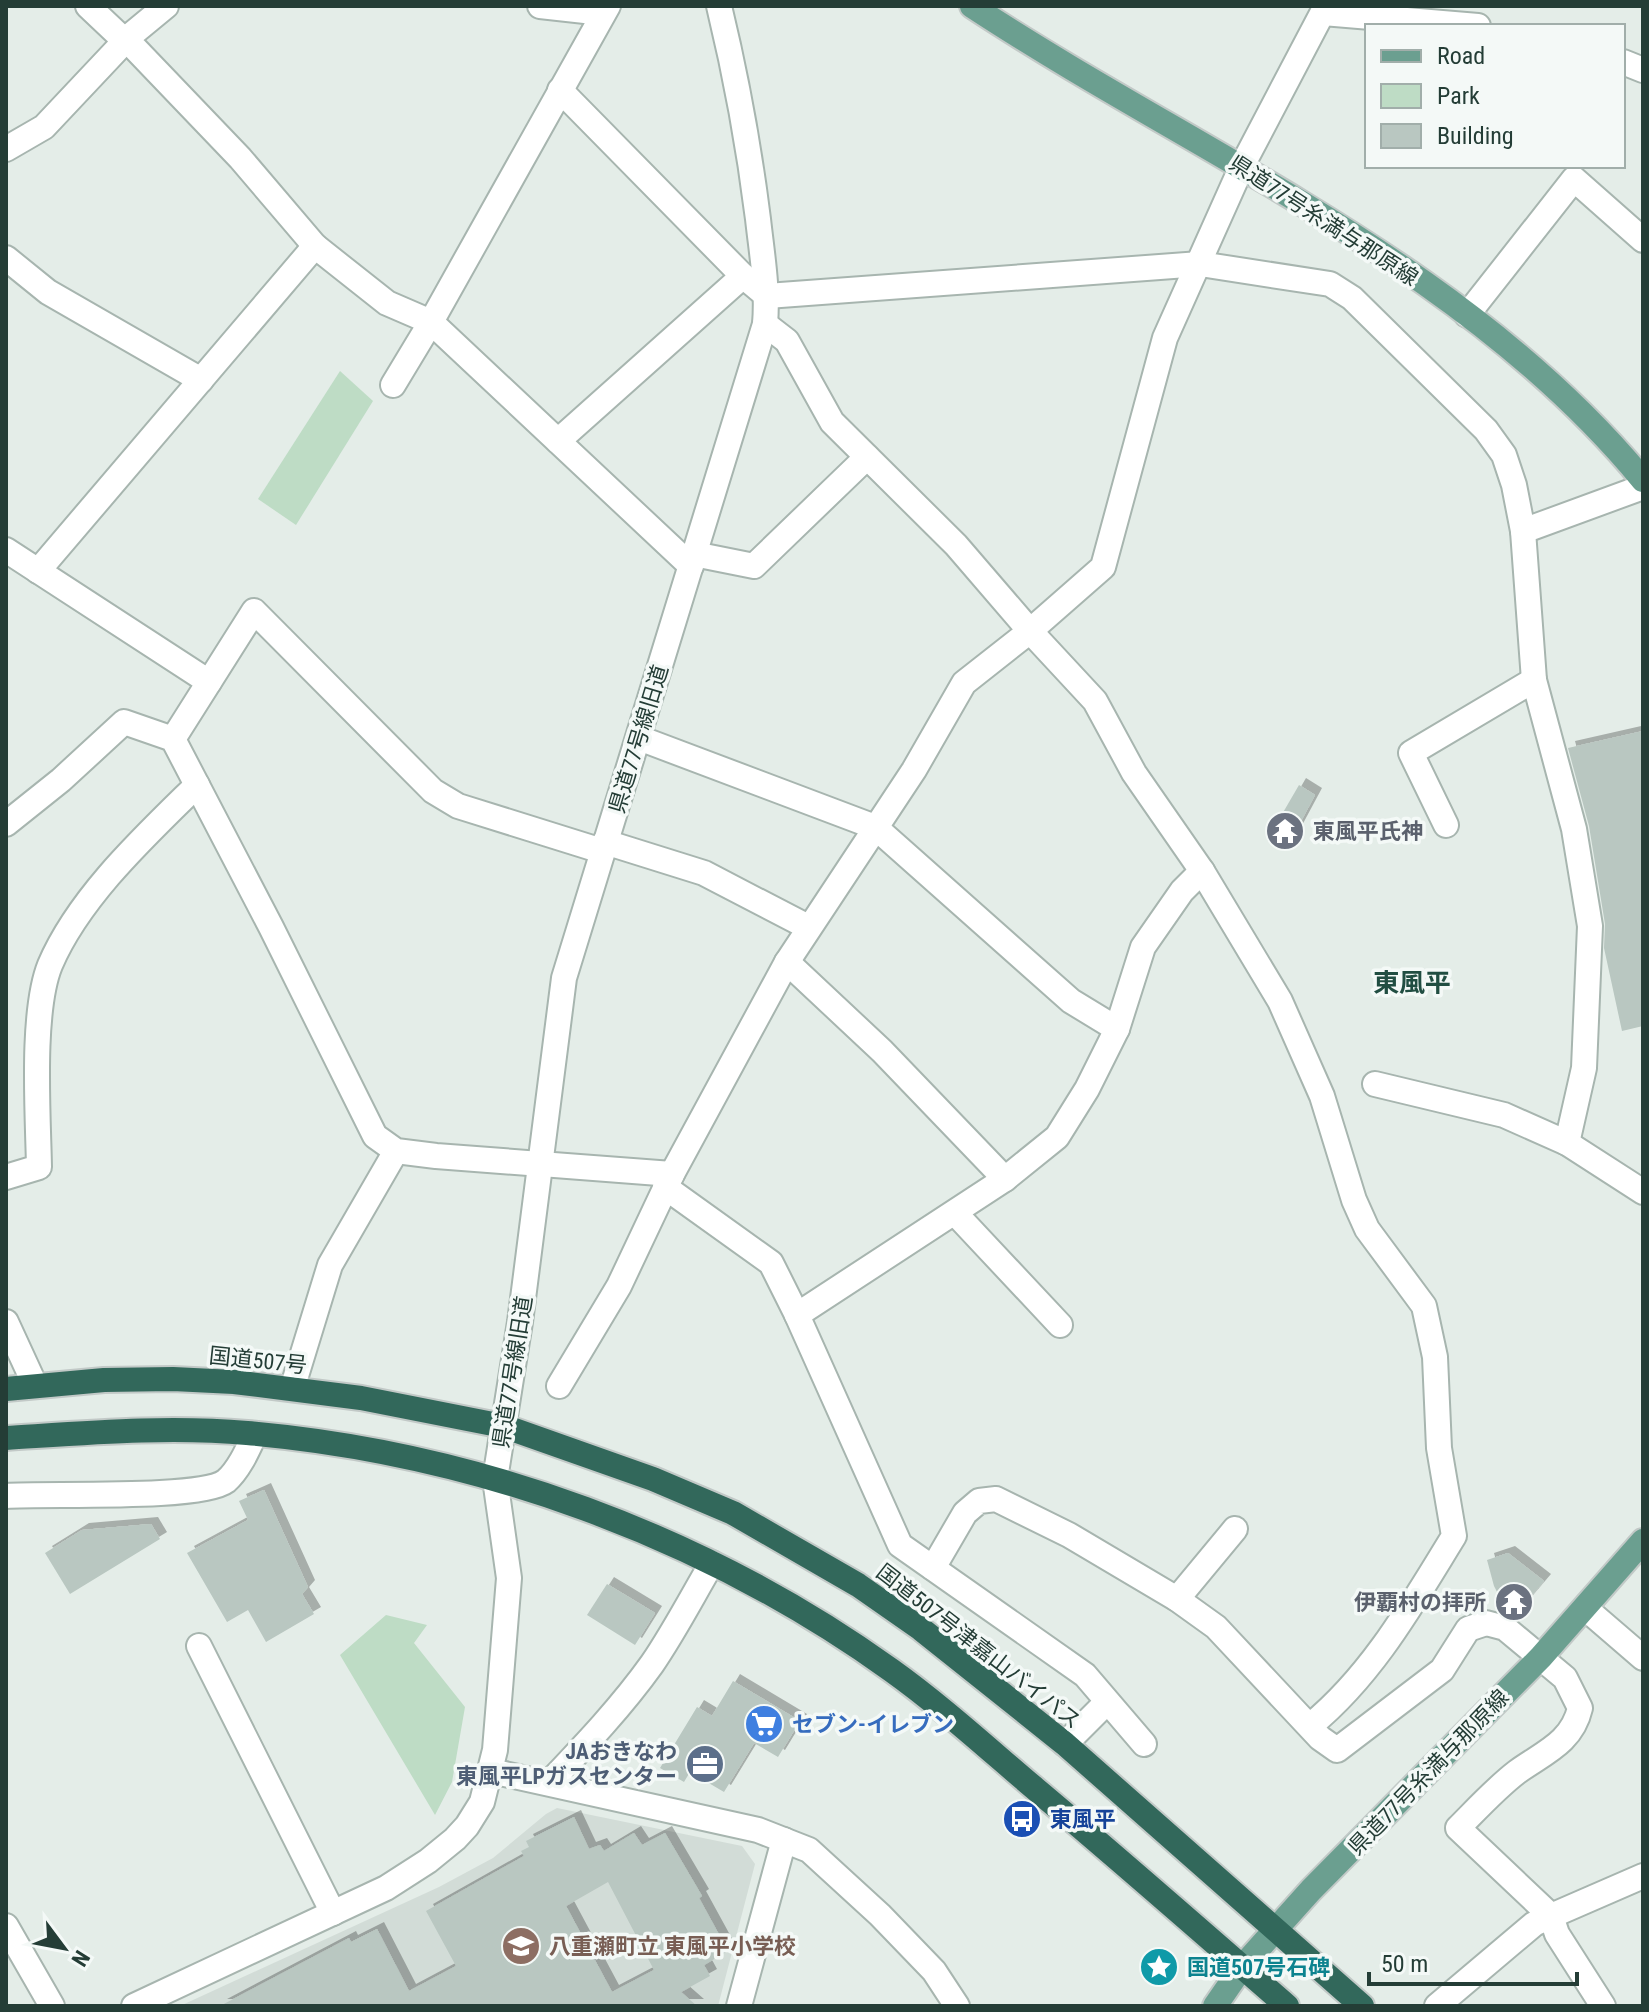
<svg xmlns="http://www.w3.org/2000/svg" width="1649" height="2012" viewBox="0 0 1649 2012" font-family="'Roboto Condensed','Noto Sans JP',sans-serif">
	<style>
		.built { fill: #d2dcd7 }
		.green { fill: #bedcc5 }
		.building { fill: #b9c7c1; fill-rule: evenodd; filter: url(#shadow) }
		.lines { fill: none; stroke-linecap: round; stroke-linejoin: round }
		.minor-casing { stroke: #a7b5af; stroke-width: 28 }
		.major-casing { stroke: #c2c9c7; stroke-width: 28 }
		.highway-casing { stroke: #c2c9c7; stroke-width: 28 }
		.minor { stroke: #fff; stroke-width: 24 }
		.major { stroke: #6b9f90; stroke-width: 24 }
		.highway { stroke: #32685b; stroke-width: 24 }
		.labels { text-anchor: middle; stroke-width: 7; stroke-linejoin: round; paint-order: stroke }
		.street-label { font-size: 22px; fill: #243d36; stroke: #f4f9f7 }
		.worship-label { font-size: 22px; font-weight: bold; fill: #5b616d; stroke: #f4f9f7; text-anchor: start }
		.shop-label { font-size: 22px; font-weight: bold; fill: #366cbe; stroke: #f4f9f7; text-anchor: start }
		.service-label { font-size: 22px; font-weight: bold; fill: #4e5e75; stroke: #f4f9f7; text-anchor: end }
		.transit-label { font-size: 22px; font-weight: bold; fill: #164399; stroke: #f4f9f7; text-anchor: start }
		.education-label { font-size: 22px; font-weight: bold; fill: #785e54; stroke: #f4f9f7; text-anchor: start }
		.culture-label { font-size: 22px; font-weight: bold; fill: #0d838f; stroke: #f4f9f7; text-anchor: start }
		.quarter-label { font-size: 26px; font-weight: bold; fill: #214e42; stroke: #f4f9f7 }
	</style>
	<defs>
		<filter id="shadow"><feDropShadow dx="7" dy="-7" stdDeviation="0" flood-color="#0004"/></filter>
	</defs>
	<rect width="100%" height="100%" fill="#e4ede8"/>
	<!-- built -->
	<polygon class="built" points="557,1808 742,1846 755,1864 718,2006 180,2006 439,1887 493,1858 546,1814"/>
	<!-- green -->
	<g class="green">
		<polygon points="340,371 373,401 296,525 258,499"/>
		<polygon points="386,1615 427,1625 414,1643 465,1707 452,1782 435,1815 340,1655"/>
	</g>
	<!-- building -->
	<g class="building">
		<polygon points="1643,731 1643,1026 1622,1031 1604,948 1605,924 1589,826 1568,748"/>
		<polygon points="1299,785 1315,795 1285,851 1267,840"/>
		<polygon points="264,1490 308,1587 302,1594 314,1614 266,1642 248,1610 227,1622 187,1553 248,1520 239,1501"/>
		<polygon points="151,1524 160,1539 70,1594 45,1553 82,1530"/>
		<polygon points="1508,1553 1544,1581 1514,1616 1508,1613 1494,1586 1487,1560"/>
		<polygon points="607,1584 655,1613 635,1645 587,1615"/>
		<polygon points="733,1681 800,1721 778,1757 754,1743 724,1792 690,1772 684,1782 660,1768 697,1707 712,1716"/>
		<path d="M574,1817L589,1849L600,1845L604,1851L634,1833L642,1845L665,1833L702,1896L699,1898L728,1951L704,1965L710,1976L681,1992L697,2006H220L349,1938L351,1942L377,1929L409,1991L456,1966L426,1911L524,1856L521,1851L529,1847L526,1841ZM608,1882L654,1970L612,1992L566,1906Z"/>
	</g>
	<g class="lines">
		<defs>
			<g id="minor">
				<polyline points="166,6 126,39 240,158 315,246 387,303 431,322 691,566"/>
				<polyline points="540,6 603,13"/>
				<polyline points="1323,13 1478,26"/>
				<polyline points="1623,62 1643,70"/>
				<polyline points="560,90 743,276 767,296 1200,264 1330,284 1352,298 1486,430 1504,455 1514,485 1523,531 1534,680 1574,829 1590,926 1584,1068 1567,1143"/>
				<polyline points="6,149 44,127 125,41 88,6"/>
				<polyline points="6,258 48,292 201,380"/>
				<polyline points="1467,315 1574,179 1643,240"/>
				<path d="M765,324L787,341L832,422L956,545L1030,631L1095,701L1134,773L1202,871L1280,1001L1322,1096L1354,1200L1367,1229L1424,1306L1435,1357L1439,1448L1454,1536C1412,1604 1373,1674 1311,1725"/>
				<polyline points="393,385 431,322 608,6"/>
				<polyline points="558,441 743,276"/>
				<polyline points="1523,531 1643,487"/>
				<polyline points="6,550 209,682"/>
				<polyline points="694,554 754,566 867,457"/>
				<polyline points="38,571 315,246"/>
				<polyline points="639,738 875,827 1071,1001 1117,1029"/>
				<polyline points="173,739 254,611 433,791 458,806 602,851"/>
				<polyline points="6,824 61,780 124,722 173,739 271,927 375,1136 396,1151 436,1156 672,1174"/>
				<polyline points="1446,825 1411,753 1534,680"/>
				<polyline points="605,842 704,873 808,927"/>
				<polyline points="787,962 882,1051 1005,1179"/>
				<polyline points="1375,1084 1504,1115 1567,1143 1643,1192"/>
				<path d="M6,1177L39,1167C38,1114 31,1012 50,965C79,897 145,836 197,785"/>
				<polyline points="665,1187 771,1263 797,1315 900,1545 1085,1675 1144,1744"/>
				<polyline points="955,1213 1060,1325"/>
				<polyline points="797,1315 1005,1179 1057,1137 1087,1089 1117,1029 1143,947 1182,891 1202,871"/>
				<polyline points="6,1322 35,1385"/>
				<polyline points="559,1386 619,1286 672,1174 787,962 914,770 964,683 1030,631 1103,567 1165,338 1242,166 1326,6"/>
				<polyline points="292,1389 330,1265 396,1151"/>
				<path d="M6,1496C47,1493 201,1500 226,1481C239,1470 248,1449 255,1434"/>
				<path d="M933,1568L965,1513L979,1501L996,1499L1069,1535L1177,1599L1216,1627L1320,1738L1337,1750L1442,1670L1468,1629L1486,1623L1505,1628L1565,1678L1580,1708C1572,1743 1543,1753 1517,1772C1496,1788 1477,1809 1458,1828L1551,1916L1534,1924L1437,2006"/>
				<polyline points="1177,1599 1235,1529"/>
				<polyline points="1585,1608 1643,1658"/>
				<polyline points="199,1646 333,1913"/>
				<polyline points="1065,1744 1107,1702"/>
				<polyline points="491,1771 758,1830 809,1850 880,1915 934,1971 957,2006"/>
				<path d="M550,1782C586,1744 622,1706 652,1664C674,1632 692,1597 712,1563"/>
				<polyline points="6,1926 52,2006"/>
				<path d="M134,2006L386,1888L428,1861L455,1839L467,1826L482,1802L495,1750L509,1578L495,1479L520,1322L564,978L765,324C768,289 762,255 758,219C749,147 736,76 719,6"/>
				<polyline points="739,2006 784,1840"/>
				<polyline points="1603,2006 1557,1934 1551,1916 1643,1876"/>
			</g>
			<g id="major">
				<path d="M972,6C1200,156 1465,264 1643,480"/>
				<polyline points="1215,2006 1242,1967 1311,1890 1541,1657 1643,1541"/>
			</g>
			<g id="highway">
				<polyline points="6,1389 104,1380 173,1379 234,1382 361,1398 503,1426 653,1479 733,1513 858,1585 921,1629 1065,1744 1362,2006"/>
				<path d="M6,1438C86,1433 167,1426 247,1433C477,1453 704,1536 891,1670C940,1705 986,1747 1032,1786C1118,1858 1202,1932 1287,2006"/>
			</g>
		</defs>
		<!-- minor casing -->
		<use href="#minor" class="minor-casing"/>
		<!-- major casing -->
		<use href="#major" class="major-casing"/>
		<!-- highway casing -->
		<use href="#highway" class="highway-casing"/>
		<!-- minor -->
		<use href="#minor" class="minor"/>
		<!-- major -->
		<use href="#major" class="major"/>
		<!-- highway -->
		<use href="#highway" class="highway"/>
	</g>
	<!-- icons -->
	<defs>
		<symbol id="temple-disc" viewBox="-11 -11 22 22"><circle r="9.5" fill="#6b7280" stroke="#f4f9f7"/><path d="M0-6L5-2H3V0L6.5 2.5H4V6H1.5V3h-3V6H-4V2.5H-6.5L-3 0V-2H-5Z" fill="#fff"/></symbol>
		<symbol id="supermarket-disc" viewBox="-11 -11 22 22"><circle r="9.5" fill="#3f7fe0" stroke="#f4f9f7"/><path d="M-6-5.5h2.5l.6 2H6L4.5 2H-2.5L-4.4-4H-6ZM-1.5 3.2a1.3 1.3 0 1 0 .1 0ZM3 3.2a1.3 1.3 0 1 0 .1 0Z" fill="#fff"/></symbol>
		<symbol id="office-disc" viewBox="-11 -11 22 22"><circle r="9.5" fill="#5c6f8a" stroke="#f4f9f7"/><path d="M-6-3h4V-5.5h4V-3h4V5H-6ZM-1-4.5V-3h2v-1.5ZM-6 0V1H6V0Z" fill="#fff"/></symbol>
		<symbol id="bus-disc" viewBox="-11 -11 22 22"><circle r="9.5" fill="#1a4fb4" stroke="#f4f9f7"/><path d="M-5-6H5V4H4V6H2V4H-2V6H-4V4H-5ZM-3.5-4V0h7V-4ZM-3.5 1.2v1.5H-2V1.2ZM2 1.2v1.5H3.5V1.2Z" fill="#fff"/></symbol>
		<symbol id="school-disc" viewBox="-11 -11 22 22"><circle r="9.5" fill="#8d6e63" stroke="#f4f9f7"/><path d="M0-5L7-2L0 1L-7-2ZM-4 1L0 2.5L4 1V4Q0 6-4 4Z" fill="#fff"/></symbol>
		<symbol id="sight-disc" viewBox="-11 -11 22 22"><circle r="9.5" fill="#0f9aa8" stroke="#f4f9f7"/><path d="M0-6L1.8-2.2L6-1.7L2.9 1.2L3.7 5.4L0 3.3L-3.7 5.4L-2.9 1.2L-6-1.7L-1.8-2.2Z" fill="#fff"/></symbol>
	</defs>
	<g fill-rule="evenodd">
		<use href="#temple-disc" x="1263" y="809" width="44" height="44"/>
		<use href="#temple-disc" x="1492" y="1580" width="44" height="44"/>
		<use href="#supermarket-disc" x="742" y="1702" width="44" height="44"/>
		<use href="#office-disc" x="683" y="1742" width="44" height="44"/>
		<use href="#bus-disc" x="1000" y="1797" width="44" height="44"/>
		<use href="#school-disc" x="499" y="1924" width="44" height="44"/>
		<use href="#sight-disc" x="1137" y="1945" width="44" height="44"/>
	</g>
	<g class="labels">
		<!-- street labels -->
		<g class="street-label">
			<text transform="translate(1324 220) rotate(33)" y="8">県道77号糸満与那原線</text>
			<text transform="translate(638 739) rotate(-73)" y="8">県道77号線旧道</text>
			<text transform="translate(258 1360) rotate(6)" y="8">国道507号</text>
			<text transform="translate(512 1372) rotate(-81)" y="8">県道77号線旧道</text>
			<text transform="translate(979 1646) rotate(38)" y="8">国道507号津嘉山バイパス</text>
			<text transform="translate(1428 1772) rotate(-46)" y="8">県道77号糸満与那原線</text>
		</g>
		<!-- worship labels -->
		<g class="worship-label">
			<text x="1313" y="839">東風平氏神</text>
			<text x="1486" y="1610" text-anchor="end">伊覇村の拝所</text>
		</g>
		<!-- shop labels -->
		<g class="shop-label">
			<text x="792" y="1732">セブン-イレブン</text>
		</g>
		<!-- service labels -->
		<g class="service-label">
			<text x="677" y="1759">JAおきなわ<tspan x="677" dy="25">東風平LPガスセンター</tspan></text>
		</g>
		<!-- transit labels -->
		<g class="transit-label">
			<text x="1050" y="1827">東風平</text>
		</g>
		<!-- education labels -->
		<g class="education-label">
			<text x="549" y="1954">八重瀬町立 東風平小学校</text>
		</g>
		<!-- culture labels -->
		<g class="culture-label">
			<text x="1187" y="1975">国道507号石碑</text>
		</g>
		<!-- quarter labels -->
		<g class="quarter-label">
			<text x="1412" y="992">東風平</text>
		</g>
	</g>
	<!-- border -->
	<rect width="1649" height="2012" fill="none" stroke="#243d36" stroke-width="16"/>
	<!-- legend -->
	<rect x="1365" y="24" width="260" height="144" fill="#f4f9f7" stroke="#a1aeaa" stroke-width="2"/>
	<rect x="1381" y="50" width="40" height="12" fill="#6b9f90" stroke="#a1aeaa" stroke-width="2"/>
	<text x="1437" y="64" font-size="24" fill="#243d36">Road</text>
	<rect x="1381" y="84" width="40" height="24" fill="#bedcc5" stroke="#a1aeaa" stroke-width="2"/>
	<text x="1437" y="104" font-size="24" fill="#243d36">Park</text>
	<rect x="1381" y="124" width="40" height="24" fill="#b9c7c1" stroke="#a1aeaa" stroke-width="2"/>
	<text x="1437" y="144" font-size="24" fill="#243d36">Building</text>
	<!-- north arrow -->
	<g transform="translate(64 1948) rotate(122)" stroke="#f4f9f7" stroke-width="6" paint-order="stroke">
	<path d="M0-6L14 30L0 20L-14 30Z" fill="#243d36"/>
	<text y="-12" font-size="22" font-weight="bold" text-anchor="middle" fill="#243d36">N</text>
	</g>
	<!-- scale -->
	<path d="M1369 1972v12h208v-12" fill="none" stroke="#243d36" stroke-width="4"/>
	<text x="1381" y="1972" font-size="24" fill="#243d36" stroke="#f4f9f7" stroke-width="6" paint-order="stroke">50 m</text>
</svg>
